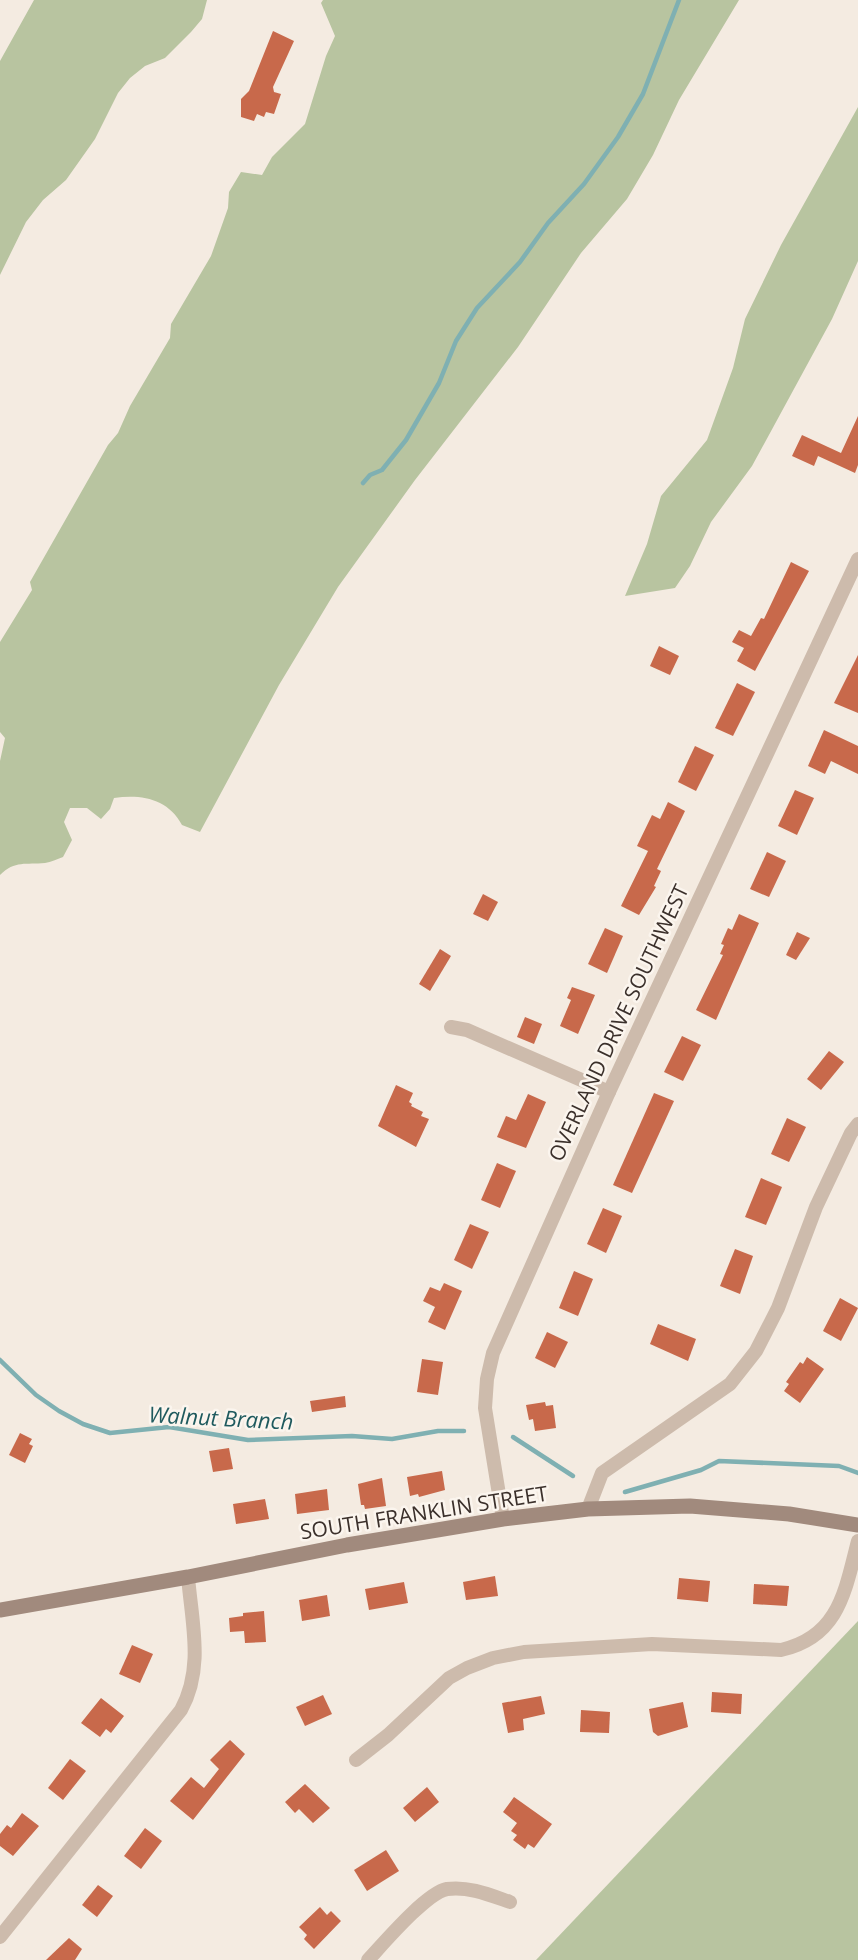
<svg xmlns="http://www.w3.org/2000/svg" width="858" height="1960" viewBox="0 0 858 1960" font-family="'Open Sans',sans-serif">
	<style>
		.green { fill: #b8c4a0 }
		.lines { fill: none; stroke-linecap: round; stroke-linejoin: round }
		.stream { stroke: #7fb0b2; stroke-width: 4.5 }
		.building { fill: #c8694b }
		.street { stroke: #cdbbac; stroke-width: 14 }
		.secondary { stroke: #a18a7d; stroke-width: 15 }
		.labels { text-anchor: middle; stroke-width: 5; stroke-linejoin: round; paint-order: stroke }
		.street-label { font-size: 21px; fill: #3b302b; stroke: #fbf5ee }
		.water-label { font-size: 22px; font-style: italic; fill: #1f5a5e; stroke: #fbf5ee }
	</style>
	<rect width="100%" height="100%" fill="#f4ebe1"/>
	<!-- green -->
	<g class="green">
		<polygon points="34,0 207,0 202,19 191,32 165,58 145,66 130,78 118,93 95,139 66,180 43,200 26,222 0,275 0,61"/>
		<path d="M323,0H739L679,100L653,155L627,199L581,253L518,347L415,480L338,587L279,685L200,832L182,825C168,799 142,794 114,798L110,809L101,819L87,808H70L64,822L72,840L63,857C57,859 51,862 45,863C26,865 15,860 0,875V761L5,738L0,732V642L32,590L30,582L108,445L118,433L130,406L170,338L171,324L211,256L228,208L229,192L241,172L262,175L272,157L305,124L326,56L335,36L321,3Z"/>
		<polygon points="858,107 858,261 832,319 752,466 711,522 690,566 675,588 625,596 647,544 661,496 707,440 733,368 745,319 781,245"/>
		<polygon points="858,1621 858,1960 536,1960"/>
	</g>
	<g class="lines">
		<!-- stream -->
		<g class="stream">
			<polyline points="363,483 370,475 382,470 406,440 439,383 456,341 477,308 520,262 548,223 584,184 618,137 643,94 679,0"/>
			<polyline points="0,1360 36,1395 59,1411 83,1424 110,1433 169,1427 248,1440 352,1436 392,1439 438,1431 464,1431"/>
			<polyline points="513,1437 573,1476"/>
			<polyline points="625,1492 701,1470 719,1461 839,1466 858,1473"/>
		</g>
	</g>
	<!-- building -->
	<g class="building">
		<polygon points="273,31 294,41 273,87 274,92 281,94 274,114 266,112 264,117 257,114 254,121 241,117 241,99 249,91"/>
		<polygon points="858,416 858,465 855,473 818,456 814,466 792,456 802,435 841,453"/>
		<polygon points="791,562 809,571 755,671 737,661 744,648 732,642 739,630 751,636 761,618 764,619"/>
		<polygon points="659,646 679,656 670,675 650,666"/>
		<polygon points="858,655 858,713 834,703"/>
		<polygon points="737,683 755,692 733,736 715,728"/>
		<polygon points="824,730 858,746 858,774 831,761 825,774 808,766"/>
		<polygon points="695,746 714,755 696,791 678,782"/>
		<polygon points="795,790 814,798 797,835 778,826"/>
		<polygon points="668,802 685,811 657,869 661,871 654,886 656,887 639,915 621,906 648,851 637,846 652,815 660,819"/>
		<polygon points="767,852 786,861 769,897 750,889"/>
		<polygon points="483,894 498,902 488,921 473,914"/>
		<polygon points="739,914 759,923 716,1020 696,1010 723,955 720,954 724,945 721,944 728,928 732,930"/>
		<polygon points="605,928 623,936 607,973 588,964"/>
		<polygon points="797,932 810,938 796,960 786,955"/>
		<polygon points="440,949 451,956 430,991 419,984"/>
		<polygon points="572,987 595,995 578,1034 560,1026 571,1000 567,998"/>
		<polygon points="525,1017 542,1024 534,1044 517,1037"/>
		<polygon points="682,1036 701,1045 683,1081 664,1072"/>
		<polygon points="829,1051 844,1062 821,1090 807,1079"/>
		<polygon points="396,1085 413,1093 409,1102 412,1104 411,1106 423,1112 421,1116 429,1119 416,1147 378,1126"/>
		<polygon points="654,1093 674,1101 632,1193 613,1185"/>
		<polygon points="528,1094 546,1102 526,1148 497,1137 506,1116 516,1120"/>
		<polygon points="787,1118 806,1127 789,1162 771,1154"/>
		<polygon points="497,1163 516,1171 500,1208 481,1200"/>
		<polygon points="761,1178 782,1187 766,1225 745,1217"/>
		<polygon points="603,1208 622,1216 606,1253 587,1244"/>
		<polygon points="470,1224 489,1232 472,1269 454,1260"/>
		<polygon points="735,1249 753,1256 740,1294 720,1286"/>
		<polygon points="574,1271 593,1279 578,1316 559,1308"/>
		<polygon points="444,1283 462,1291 445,1330 428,1322 435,1307 423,1301 430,1287 440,1291"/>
		<polygon points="840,1298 858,1308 841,1341 823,1331"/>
		<polygon points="658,1324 696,1339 688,1361 650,1344"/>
		<polygon points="547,1332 568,1342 555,1368 535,1358"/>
		<polygon points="807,1357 824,1369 800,1403 784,1391 789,1384 786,1382 800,1362 803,1364"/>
		<polygon points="422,1359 443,1362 438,1395 417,1392"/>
		<polygon points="345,1396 346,1407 312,1412 310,1401"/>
		<polygon points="545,1402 546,1406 553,1405 556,1428 535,1431 533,1419 529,1420 526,1405"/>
		<polygon points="20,1433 32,1439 29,1444 33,1446 25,1463 9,1455"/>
		<polygon points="229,1448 233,1469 213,1472 209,1451"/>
		<polygon points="442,1471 445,1490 419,1497 418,1494 410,1496 407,1477"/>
		<polygon points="382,1478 386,1506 365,1509 364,1505 361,1505 358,1484"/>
		<polygon points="327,1489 329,1510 297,1514 295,1494"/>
		<polygon points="265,1499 269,1519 236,1524 233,1504"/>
		<polygon points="495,1576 498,1596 466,1600 463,1582"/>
		<polygon points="679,1578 710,1581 708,1602 677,1599"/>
		<polygon points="404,1582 408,1603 369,1610 365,1589"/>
		<polygon points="754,1584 789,1586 787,1606 753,1604"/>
		<polygon points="327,1595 330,1616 302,1621 299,1600"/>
		<polygon points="264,1611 266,1642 245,1643 244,1631 230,1632 229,1618 243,1616 243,1613"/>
		<polygon points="132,1645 153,1654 140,1683 119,1674"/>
		<polygon points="712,1692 742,1694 741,1714 711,1712"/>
		<polygon points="323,1695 332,1714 305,1726 296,1707"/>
		<polygon points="541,1696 545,1714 523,1719 524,1730 508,1733 502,1703"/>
		<polygon points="101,1698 124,1716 111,1733 106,1729 100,1737 81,1723"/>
		<polygon points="683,1702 688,1727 658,1736 653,1732 649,1709"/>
		<polygon points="581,1710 610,1712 609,1733 580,1732"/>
		<polygon points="230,1740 245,1754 193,1820 170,1801 191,1777 204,1788 219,1769 210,1760"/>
		<polygon points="70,1759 86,1771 63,1800 48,1788"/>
		<polygon points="305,1784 330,1808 313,1823 299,1809 295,1813 285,1802"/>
		<polygon points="427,1787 439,1802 415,1822 403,1808"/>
		<polygon points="514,1797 552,1824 534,1848 528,1844 525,1849 513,1840 517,1835 511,1831 517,1823 503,1812"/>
		<polygon points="22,1813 39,1826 13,1856 0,1846 0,1834 7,1825 11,1828"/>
		<polygon points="145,1828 162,1841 141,1869 124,1856"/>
		<polygon points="386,1850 399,1871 367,1891 354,1870"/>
		<polygon points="98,1885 113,1896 97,1917 82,1905"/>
		<polygon points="320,1907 327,1915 331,1911 341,1921 314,1949 304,1939 307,1935 299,1927"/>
		<polygon points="69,1938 82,1949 75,1960 46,1960"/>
	</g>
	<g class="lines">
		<!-- street -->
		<g class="street">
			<polyline points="451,1027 467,1030 609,1092"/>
			<polyline points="588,1509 602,1473 730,1384 756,1351 778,1308 816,1207 851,1133 858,1124"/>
			<polyline points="503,1519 485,1408 487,1379 493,1353 609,1092 858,559"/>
			<path d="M356,1760L388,1735L449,1678L467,1668L493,1658L524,1652L652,1644L781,1650C839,1637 845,1591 858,1541"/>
			<path d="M0,1937L181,1710C204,1668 192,1624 188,1577"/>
			<path d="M368,1960C383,1944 426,1893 447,1889C469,1886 490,1895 510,1902"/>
		</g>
		<!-- secondary -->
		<polyline class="secondary" points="0,1610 188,1577 347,1545 503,1519 588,1509 690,1506 789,1514 858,1525"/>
	</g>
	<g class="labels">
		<!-- street labels -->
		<g class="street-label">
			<text transform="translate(619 1023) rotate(-65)" y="7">OVERLAND DRIVE SOUTHWEST</text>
			<text transform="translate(424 1513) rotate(-9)" y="7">SOUTH FRANKLIN STREET</text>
		</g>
		<!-- water labels -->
		<g class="water-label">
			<text transform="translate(221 1418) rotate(3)" y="8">Walnut Branch</text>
		</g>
	</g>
</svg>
